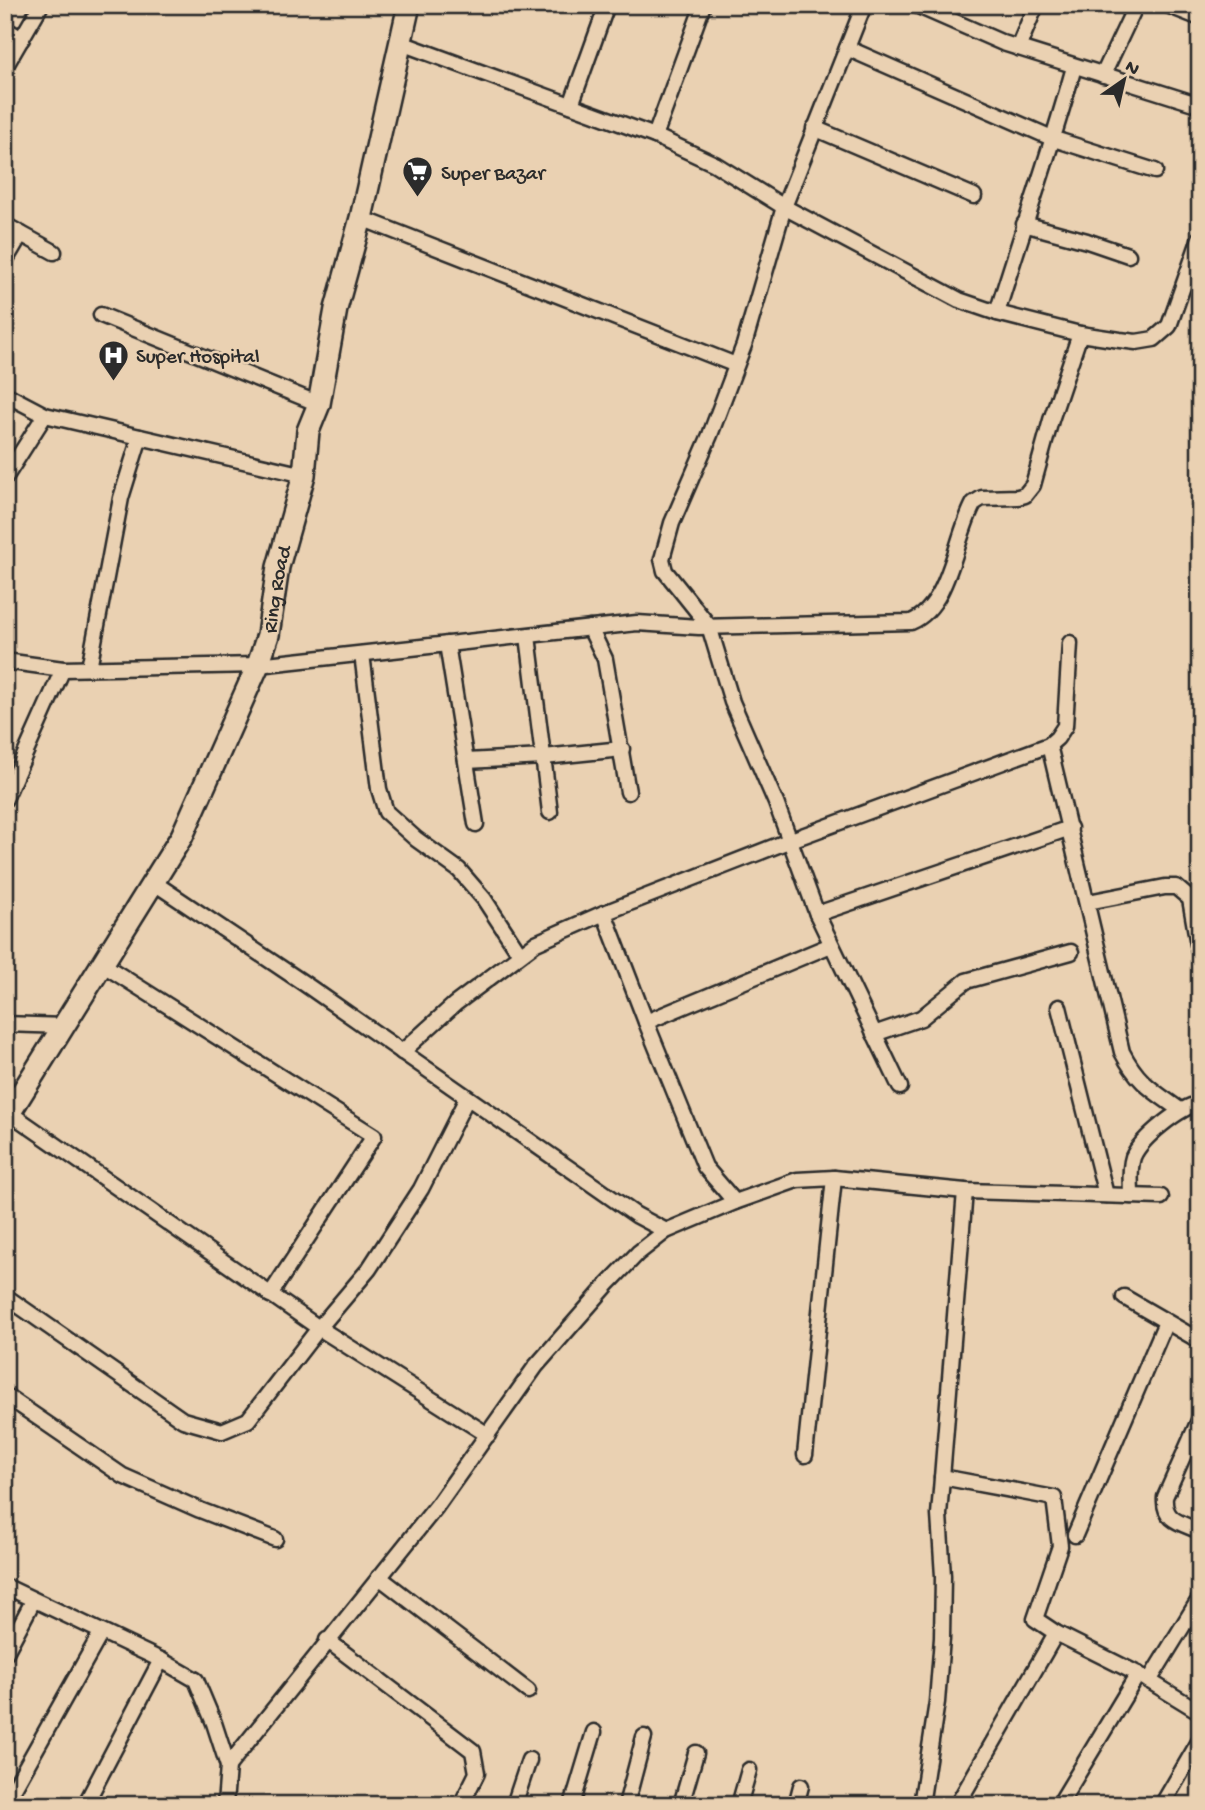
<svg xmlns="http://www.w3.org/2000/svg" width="1205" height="1810" viewBox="0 0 1205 1810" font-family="'Gochi Hand',sans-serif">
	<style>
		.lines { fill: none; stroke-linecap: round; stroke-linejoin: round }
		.street-casing { stroke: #2b2b2b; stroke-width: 19 }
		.secondary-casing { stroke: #2b2b2b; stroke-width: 26 }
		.street { stroke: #ead1b2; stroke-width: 14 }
		.secondary { stroke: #ead1b2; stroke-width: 21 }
		.labels { text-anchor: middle; stroke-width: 5; stroke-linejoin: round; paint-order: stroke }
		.poi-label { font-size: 21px; fill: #2b2b2b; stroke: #ead1b2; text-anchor: start }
		.street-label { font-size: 21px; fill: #2b2b2b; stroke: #ead1b2 }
	</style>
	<rect width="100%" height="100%" fill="#ead1b2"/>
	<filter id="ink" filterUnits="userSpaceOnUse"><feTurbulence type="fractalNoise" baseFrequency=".0143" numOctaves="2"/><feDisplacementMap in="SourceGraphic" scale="14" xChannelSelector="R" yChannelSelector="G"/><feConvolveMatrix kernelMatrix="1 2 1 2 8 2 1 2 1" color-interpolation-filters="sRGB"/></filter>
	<g filter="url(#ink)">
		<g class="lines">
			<defs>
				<g id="street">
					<polyline points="864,5 784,207 744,345 710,435 672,523 662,559 665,571 709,626 732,702 776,803 817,914 900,1087"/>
					<polyline points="916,5 1003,43 1200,105"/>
					<polyline points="1167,5 1200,18"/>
					<polyline points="5,29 22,39"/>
					<polyline points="401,43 655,136 715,164 784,207 959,300 997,313 1080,334 1120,340 1136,342 1154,339 1169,326 1200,238"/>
					<polyline points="847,48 1054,139 1155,171"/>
					<polyline points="1018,48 1036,5"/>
					<polyline points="5,67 41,5"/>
					<polyline points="1103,75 1136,5"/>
					<polyline points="571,105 607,5"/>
					<polyline points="814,128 974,196"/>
					<polyline points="655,136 703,5"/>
					<polyline points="361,218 736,365"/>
					<polyline points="1024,224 1087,241 1128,255"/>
					<polyline points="5,225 54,252"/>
					<polyline points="5,261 21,234"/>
					<path d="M997,313C1022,231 1051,150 1074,67"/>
					<polyline points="101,315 319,404"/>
					<polyline points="5,394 45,415 304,475"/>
					<polyline points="5,478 45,415"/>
					<polyline points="590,628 605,659 628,792"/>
					<polyline points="528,636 550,812"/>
					<polyline points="447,644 476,824"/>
					<polyline points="362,654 379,789 386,812 416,839 459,870 484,899 520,954"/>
					<path d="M5,661L63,669L258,665L637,623L699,627L911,622C950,606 955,537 974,503L982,498L1018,497L1025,495L1033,485L1051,420L1080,334"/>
					<polyline points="89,668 121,498 140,437"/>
					<path d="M1049,745L1122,1052C1138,1083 1152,1090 1180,1110"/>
					<polyline points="467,761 544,757 622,749"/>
					<polyline points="5,799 63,669"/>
					<polyline points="153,882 305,984 636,1215 666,1231"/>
					<polyline points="1088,902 1165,887 1176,887 1190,899 1200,956"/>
					<polyline points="604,913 646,1022 831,945"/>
					<polyline points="817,914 1070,828"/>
					<polyline points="102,964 374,1136 270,1295"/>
					<polyline points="1059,1007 1106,1195"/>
					<polyline points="646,1022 705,1167 735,1202"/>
					<polyline points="5,1024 64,1026"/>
					<polyline points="874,1034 921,1018 966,981 1071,952"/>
					<polyline points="402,1052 455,1004 536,943 604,913 791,840 1049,745 1057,738 1065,726 1070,643"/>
					<polyline points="10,1113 319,1328 488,1435"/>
					<path d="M1131,1196C1131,1184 1129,1169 1133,1157C1141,1138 1180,1107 1200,1103"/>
					<polyline points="5,1296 183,1420 222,1431 248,1420 319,1328 369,1269 421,1189 467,1098"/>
					<polyline points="1124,1297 1200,1341"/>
					<polyline points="5,1395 123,1476 200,1510 275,1539"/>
					<path d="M1200,1418L1165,1497C1163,1521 1181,1523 1200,1531"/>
					<polyline points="805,1455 834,1178"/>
					<polyline points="942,1477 1054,1498 1060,1546 1035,1619 1056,1633 1138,1674 1200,1712"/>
					<polyline points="1075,1535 1166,1322"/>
					<polyline points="379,1577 528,1691"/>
					<polyline points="5,1586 161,1660 196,1680 214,1723 228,1766 225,1805"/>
					<polyline points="327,1640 473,1751 477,1773 461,1805"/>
					<polyline points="5,1654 33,1601"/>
					<polyline points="1149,1681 1200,1598"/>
					<polyline points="228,1766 436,1507 536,1366 608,1284 638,1253 666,1231 735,1202 797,1180 834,1178 965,1191 1161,1197"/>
					<polyline points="5,1804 101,1633"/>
					<polyline points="85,1805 161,1660"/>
					<polyline points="514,1805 529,1760"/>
					<polyline points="572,1805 594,1732"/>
					<polyline points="626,1805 644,1737"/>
					<polyline points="681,1805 696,1753"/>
					<polyline points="739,1805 749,1770"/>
					<polyline points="796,1805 801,1786"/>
					<polyline points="921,1805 937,1702 942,1638 943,1576 939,1515 965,1191"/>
					<polyline points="957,1805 1056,1633"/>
					<polyline points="1059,1805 1138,1674"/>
					<polyline points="1162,1805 1200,1740"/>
				</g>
				<g id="secondary">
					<path id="s1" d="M5,1120L182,836L258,665L268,635L278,567L304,475L308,431L319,404L336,309L361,218L409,5"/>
				</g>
			</defs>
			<!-- street casing -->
			<use href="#street" class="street-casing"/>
			<!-- secondary casing -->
			<use href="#secondary" class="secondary-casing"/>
			<!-- street -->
			<use href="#street" class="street"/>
			<!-- secondary -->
			<use href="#secondary" class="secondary"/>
		</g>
	</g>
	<!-- icons -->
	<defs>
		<symbol id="supermarket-pin" viewBox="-11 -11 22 30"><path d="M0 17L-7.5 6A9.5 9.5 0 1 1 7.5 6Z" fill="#2b2b2b" stroke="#ead1b2"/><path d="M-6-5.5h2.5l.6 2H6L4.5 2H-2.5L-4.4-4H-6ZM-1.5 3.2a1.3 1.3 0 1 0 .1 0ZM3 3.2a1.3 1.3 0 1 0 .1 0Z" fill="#fff"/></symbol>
		<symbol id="hospital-pin" viewBox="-11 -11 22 30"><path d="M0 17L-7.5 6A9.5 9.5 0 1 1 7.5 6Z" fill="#2b2b2b" stroke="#ead1b2"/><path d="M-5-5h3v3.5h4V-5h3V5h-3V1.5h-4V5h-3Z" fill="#fff"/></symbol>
	</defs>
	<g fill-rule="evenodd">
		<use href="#supermarket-pin" x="400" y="154" width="35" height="47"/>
		<use href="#hospital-pin" x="96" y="338" width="35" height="47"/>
	</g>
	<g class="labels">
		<!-- poi labels -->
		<g class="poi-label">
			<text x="441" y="179">Super Bazar</text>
			<text x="136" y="362">Super Hospital</text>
		</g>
		<!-- street labels -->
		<g class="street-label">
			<text dy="7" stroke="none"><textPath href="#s1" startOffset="600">Ring Road</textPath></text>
		</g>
	</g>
	<!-- margin -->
	<rect width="1205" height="1810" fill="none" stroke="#ead1b2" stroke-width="28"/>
	<rect x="14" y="14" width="1177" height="1782" fill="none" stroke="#2b2b2b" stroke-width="2.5" filter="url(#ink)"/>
	<!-- north arrow -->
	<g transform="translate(1124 80) rotate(34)" stroke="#ead1b2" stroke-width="5" paint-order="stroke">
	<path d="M0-5L12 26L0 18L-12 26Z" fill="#2b2b2b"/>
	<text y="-10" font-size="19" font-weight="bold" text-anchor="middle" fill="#2b2b2b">N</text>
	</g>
</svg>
